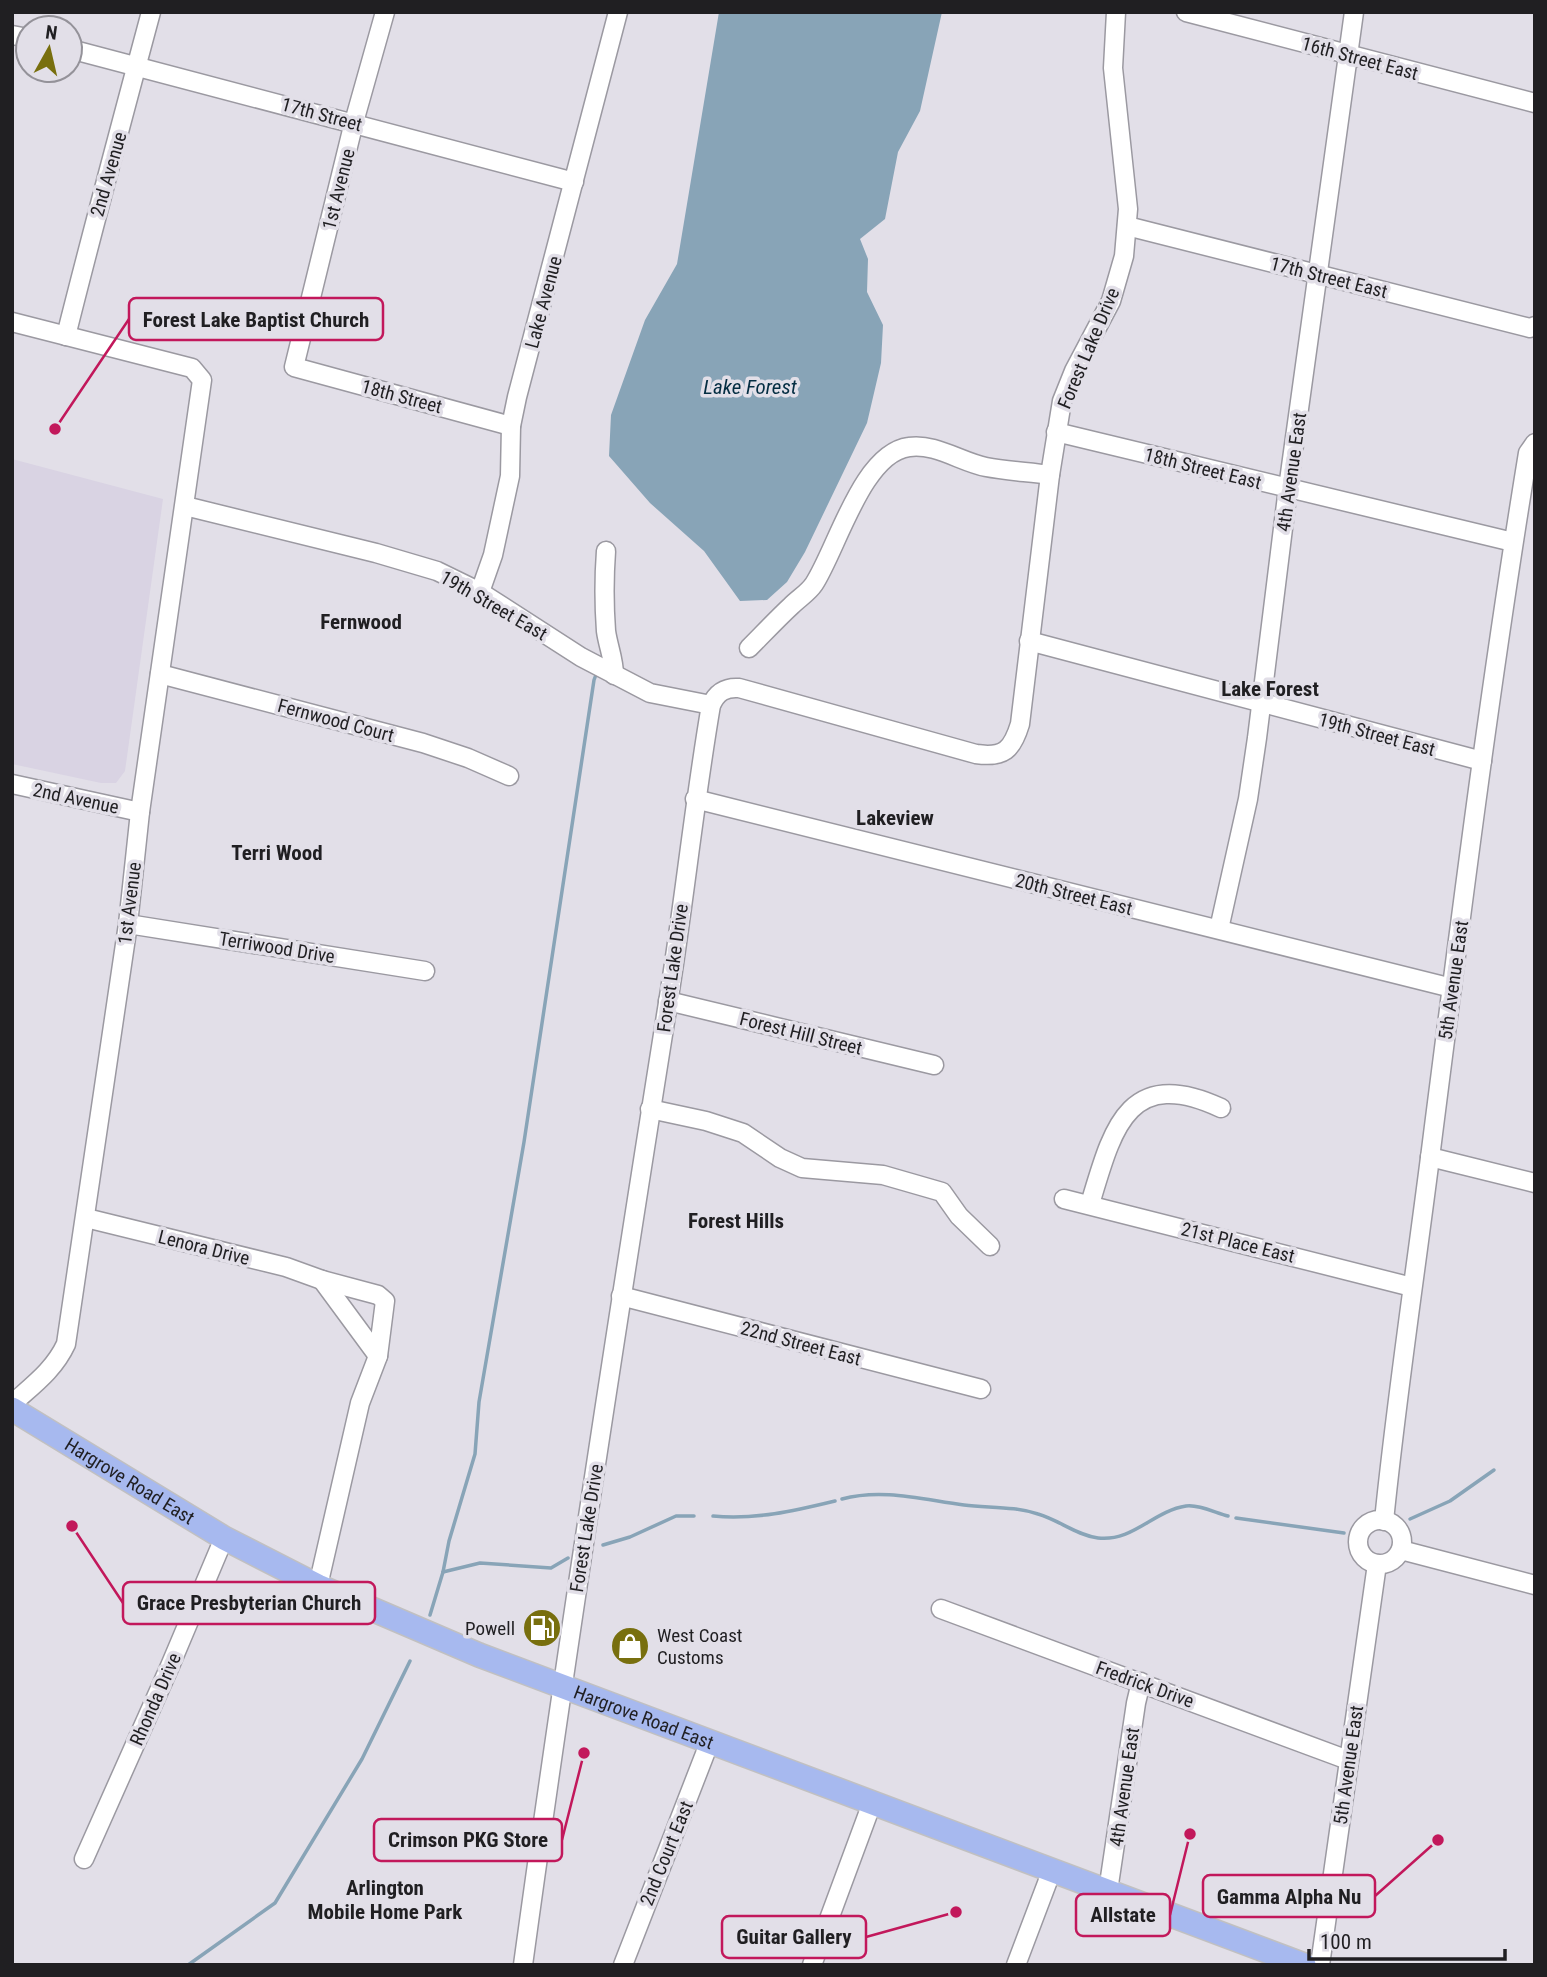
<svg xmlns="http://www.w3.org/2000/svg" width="1547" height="1977" viewBox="0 0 1547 1977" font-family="'Roboto Condensed',sans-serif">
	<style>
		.built { fill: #d9d3e3 }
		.water { fill: #88a4b7 }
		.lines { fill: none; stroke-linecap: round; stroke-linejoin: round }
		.stream { stroke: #88a4b7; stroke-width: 3.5 }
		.minor-casing { stroke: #9b99a1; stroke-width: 21 }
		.major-casing { stroke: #c1c0c1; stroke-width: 26 }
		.minor { stroke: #fff; stroke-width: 18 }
		.major { stroke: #a7b9ef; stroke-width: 23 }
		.labels { text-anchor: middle; stroke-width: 7; stroke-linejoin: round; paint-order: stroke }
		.street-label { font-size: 19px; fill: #201f22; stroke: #e2dfe8 }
		.poi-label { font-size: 19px; fill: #201f22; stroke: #e2dfe8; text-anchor: end }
		.water-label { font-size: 21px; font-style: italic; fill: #042d42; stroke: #e2dfe8 }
		.neighbourhood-label { font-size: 21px; font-weight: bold; fill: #201f22; stroke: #e2dfe8 }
		.leader { fill: none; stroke: #c2185b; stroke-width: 2.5 }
		.callout-dot { fill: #c2185b; stroke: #e2dfe8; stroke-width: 2.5 }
		.callout { fill: #e2dfe8; stroke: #c2185b; stroke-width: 2.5 }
		.callout-label { font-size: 21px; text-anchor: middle; font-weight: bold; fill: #201f22 }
	</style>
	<rect width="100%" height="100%" fill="#e2dfe8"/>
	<!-- built -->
	<polygon class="built" points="12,459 163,499 125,771 116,783 101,783 12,764"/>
	<!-- water -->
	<polygon class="water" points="719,12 942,12 920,111 898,152 885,219 860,239 868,259 867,292 883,325 881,363 867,423 805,552 787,582 767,600 740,601 704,551 650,503 609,456 611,415 645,320 677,264"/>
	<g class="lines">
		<!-- stream -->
		<g class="stream">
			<path d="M842,1499C883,1488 924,1500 964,1505C989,1508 1014,1506 1038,1514C1059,1520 1076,1535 1098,1538C1133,1542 1153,1511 1186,1506C1198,1504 1216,1513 1228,1516"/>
			<path d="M713,1516C755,1520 794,1511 835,1501"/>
			<polyline points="1236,1518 1344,1533"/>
			<polyline points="1410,1519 1450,1501 1494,1470"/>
			<polyline points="603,1545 630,1537 676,1516 694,1516"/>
			<polyline points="443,1572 480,1563 551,1568 568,1558"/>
			<polyline points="430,1615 443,1572 449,1541 475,1454 479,1402 524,1142 594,680 597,672"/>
			<polyline points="188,1965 275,1903 362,1759 410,1661"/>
		</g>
		<defs>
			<g id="minor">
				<polyline points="385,12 354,122 294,367 511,426"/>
				<polyline points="1186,12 1535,103"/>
				<polyline points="12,35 28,38"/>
				<polyline points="70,49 574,182"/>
				<polyline points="1127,226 1530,328 1535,326"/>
				<path d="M12,322L192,368L202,380L140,812L128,924L66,1344C54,1370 33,1385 12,1404"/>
				<path d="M66,336C93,228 122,120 151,12"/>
				<polyline points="1056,432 1513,542"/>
				<polyline points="185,506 376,553 437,571 480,592 581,657 650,693 711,705"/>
				<path d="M606,551C604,578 604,604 606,631C608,646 614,659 614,675"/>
				<polyline points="480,592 493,555 510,476 511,426 517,397 618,12"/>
				<polyline points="1029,641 1482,761"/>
				<path d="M749,648C763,634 777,619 791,606C799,598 808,593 814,584C837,549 862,453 909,447C935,443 961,462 986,467C1007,471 1029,472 1050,475"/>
				<polyline points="160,674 423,743 468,758 509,776"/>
				<polyline points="12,784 140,812"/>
				<polyline points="695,799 1452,988"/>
				<polyline points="128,924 425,971"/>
				<polyline points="1219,929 1248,799 1257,738 1288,488 1354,12"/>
				<polyline points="668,1001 934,1065"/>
				<polyline points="650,1109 706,1121 743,1133 780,1158 802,1168 883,1175 942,1192 959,1216 990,1246"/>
				<polyline points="1430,1157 1535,1183"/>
				<polyline points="1064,1199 1412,1287"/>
				<path d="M1090,1204C1112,1131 1127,1064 1221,1108"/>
				<polyline points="86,1218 286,1267 322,1280 378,1295 385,1301 378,1356 360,1403 318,1586"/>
				<polyline points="322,1280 378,1356"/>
				<polyline points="621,1296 981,1389"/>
				<circle cx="1380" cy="1542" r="22"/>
				<path d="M1384,1521C1397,1391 1417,1263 1433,1134C1462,907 1491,679 1528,453L1535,443"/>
				<polyline points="1401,1550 1535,1585"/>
				<polyline points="941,1609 1348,1760"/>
				<polyline points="84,1859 170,1666 224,1538"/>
				<polyline points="1108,1891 1136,1703 1141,1682"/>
				<path d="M523,1965C567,1643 617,1323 668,1003C684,904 694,804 711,705C717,692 725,687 739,688L976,754C1004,758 1012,750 1020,724L1050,475L1062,401L1074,371L1111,301L1124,256L1128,209L1113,68L1116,12"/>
				<polyline points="623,1965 710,1741"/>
				<polyline points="812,1965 872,1803"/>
				<polyline points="1016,1965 1052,1870"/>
				<polyline points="1320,1965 1377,1564"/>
			</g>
			<g id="major">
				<path id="s1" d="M12,1409L224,1538L318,1586L479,1655L1304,1965"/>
			</g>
		</defs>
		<!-- minor casing -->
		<use href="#minor" class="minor-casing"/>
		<!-- major casing -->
		<use href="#major" class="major-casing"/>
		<!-- minor -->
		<use href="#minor" class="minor"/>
		<!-- major -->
		<use href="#major" class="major"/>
	</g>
	<!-- icons -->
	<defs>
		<symbol id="fuel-disc" viewBox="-11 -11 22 22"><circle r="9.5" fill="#786f0e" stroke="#e2dfe8"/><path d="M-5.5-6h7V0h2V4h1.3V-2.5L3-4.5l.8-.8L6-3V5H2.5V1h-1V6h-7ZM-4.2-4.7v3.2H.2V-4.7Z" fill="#fff"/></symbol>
		<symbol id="shop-disc" viewBox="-11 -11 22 22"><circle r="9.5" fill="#786f0e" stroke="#e2dfe8"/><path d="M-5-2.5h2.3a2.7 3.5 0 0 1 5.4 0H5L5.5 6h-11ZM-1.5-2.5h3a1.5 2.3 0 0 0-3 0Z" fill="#fff"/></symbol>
	</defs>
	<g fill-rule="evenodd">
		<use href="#fuel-disc" x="520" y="1606" width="44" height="44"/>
		<use href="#shop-disc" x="608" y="1624" width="44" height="44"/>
	</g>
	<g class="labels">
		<!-- street labels -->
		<g class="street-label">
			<text transform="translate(1360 58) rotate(15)" y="7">16th Street East</text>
			<text transform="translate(322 114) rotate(15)" y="7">17th Street</text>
			<text transform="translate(108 174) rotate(-74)" y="7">2nd Avenue</text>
			<text transform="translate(338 189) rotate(-76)" y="7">1st Avenue</text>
			<text transform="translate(1329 277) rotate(14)" y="7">17th Street East</text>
			<text transform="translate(543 302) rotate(-75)" y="7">Lake Avenue</text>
			<text transform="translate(1088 348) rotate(-67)" y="7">Forest Lake Drive</text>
			<text transform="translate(402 396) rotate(15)" y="7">18th Street</text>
			<text transform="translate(1203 468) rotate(14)" y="7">18th Street East</text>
			<text transform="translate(1291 472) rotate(-82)" y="7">4th Avenue East</text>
			<text transform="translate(494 605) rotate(30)" y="7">19th Street East</text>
			<text transform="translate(336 720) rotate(15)" y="7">Fernwood Court</text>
			<text transform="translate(1377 734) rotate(15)" y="7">19th Street East</text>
			<text transform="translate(76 798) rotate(12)" y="7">2nd Avenue</text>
			<text transform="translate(1074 894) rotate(14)" y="7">20th Street East</text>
			<text transform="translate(129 903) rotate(-83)" y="7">1st Avenue</text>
			<text transform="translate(277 947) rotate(9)" y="7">Terriwood Drive</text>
			<text transform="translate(672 968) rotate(-82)" y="7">Forest Lake Drive</text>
			<text transform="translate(1453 980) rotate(-82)" y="7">5th Avenue East</text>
			<text transform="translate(801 1033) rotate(14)" y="7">Forest Hill Street</text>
			<text transform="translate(1238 1242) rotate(14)" y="7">21st Place East</text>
			<text transform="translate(204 1247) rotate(14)" y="7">Lenora Drive</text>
			<text transform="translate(801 1343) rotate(15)" y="7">22nd Street East</text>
			<text dy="7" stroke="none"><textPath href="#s1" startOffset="138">Hargrove Road East</textPath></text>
			<text transform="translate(586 1528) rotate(-81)" y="7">Forest Lake Drive</text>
			<text transform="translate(1145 1684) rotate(20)" y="7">Fredrick Drive</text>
			<text transform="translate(155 1699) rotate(-66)" y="7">Rhonda Drive</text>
			<text dy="7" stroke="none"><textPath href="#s1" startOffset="705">Hargrove Road East</textPath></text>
			<text transform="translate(1348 1765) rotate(-82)" y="7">5th Avenue East</text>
			<text transform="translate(1124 1787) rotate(-82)" y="7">4th Avenue East</text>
			<text transform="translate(666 1853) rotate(-68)" y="7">2nd Court East</text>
		</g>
		<!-- poi labels -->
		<g class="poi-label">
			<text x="515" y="1635">Powell</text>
			<text x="657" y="1642" text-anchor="start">West Coast<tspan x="657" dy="22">Customs</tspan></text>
		</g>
		<!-- water labels -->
		<g class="water-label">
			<text x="750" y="394">Lake Forest</text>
		</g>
		<!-- neighbourhood labels -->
		<g class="neighbourhood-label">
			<text x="361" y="629">Fernwood</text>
			<text x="1270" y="696">Lake Forest</text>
			<text x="895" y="825">Lakeview</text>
			<text x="277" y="860">Terri Wood</text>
			<text x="736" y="1228">Forest Hills</text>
			<text x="385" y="1895">Arlington<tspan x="385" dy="24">Mobile Home Park</tspan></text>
		</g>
	</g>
	<!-- callouts -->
	<path class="leader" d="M55 429L129 319M72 1526L123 1603M584 1753L562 1840M1438 1840L1375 1896M1190 1834L1170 1915M956 1912L866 1937"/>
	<g class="callout-dot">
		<circle cx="55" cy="429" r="7"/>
		<circle cx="72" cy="1526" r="7"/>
		<circle cx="584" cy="1753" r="7"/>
		<circle cx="1438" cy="1840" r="7"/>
		<circle cx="1190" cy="1834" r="7"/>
		<circle cx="956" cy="1912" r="7"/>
	</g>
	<g class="callout">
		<rect x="129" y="298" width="254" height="42" rx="7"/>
		<rect x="123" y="1582" width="252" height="42" rx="7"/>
		<rect x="374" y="1819" width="188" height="42" rx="7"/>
		<rect x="1203" y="1875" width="172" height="42" rx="7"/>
		<rect x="1076" y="1894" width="94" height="42" rx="7"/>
		<rect x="722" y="1916" width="144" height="42" rx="7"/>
	</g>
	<g class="callout-label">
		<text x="256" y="327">Forest Lake Baptist Church</text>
		<text x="249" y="1610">Grace Presbyterian Church</text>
		<text x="468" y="1847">Crimson PKG Store</text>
		<text x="1289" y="1904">Gamma Alpha Nu</text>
		<text x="1123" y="1922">Allstate</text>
		<text x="794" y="1944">Guitar Gallery</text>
	</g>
	<!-- border -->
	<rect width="1547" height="1977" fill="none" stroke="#201f22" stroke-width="28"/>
	<!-- north arrow -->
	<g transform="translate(49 49) rotate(8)"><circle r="33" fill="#e2dfe8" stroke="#949299" stroke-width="2"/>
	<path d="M0-5L12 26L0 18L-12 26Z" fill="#786f0e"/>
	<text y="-10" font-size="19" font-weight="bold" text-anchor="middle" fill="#201f22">N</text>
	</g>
	<!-- scale -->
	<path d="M1309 1949v10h196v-10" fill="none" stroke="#201f22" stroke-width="3.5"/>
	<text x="1320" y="1949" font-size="21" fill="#201f22" stroke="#e2dfe8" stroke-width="5" paint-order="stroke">100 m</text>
</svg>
